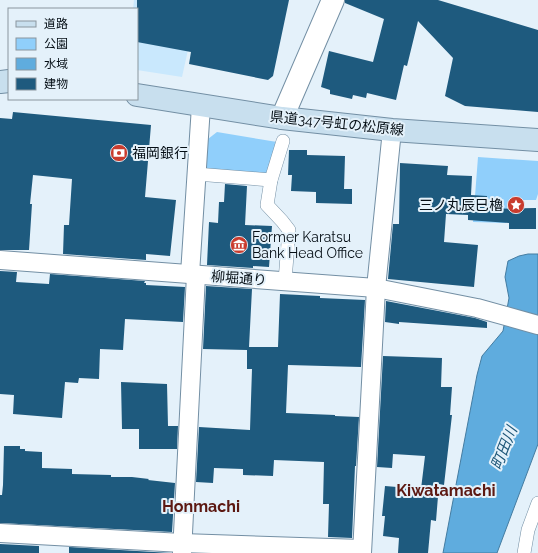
<svg xmlns="http://www.w3.org/2000/svg" width="538" height="553" viewBox="0 0 538 553" font-family="Raleway,'Noto Sans JP',sans-serif">
	<style>
		.built { fill: #c9e8fd }
		.green { fill: #90cffb }
		.water { fill: #5facde; stroke: #447ca1 }
		.building { fill: #1e5a7e }
		.lines { fill: none; stroke-linecap: round; stroke-linejoin: round }
		.pedestrian-casing { stroke: #738fa4; stroke-width: 14 }
		.minor-casing { stroke: #738fa4; stroke-width: 20 }
		.tertiary-casing { stroke: #738fa4; stroke-width: 24 }
		.secondary-casing { stroke: #738fa4; stroke-width: 24 }
		.pedestrian { stroke: #fff; stroke-width: 13 }
		.minor { stroke: #fff; stroke-width: 18 }
		.tertiary { stroke: #fff; stroke-width: 22 }
		.secondary { stroke: #c8dfee; stroke-width: 22 }
		.labels { text-anchor: middle; stroke-width: 4; stroke-linejoin: round; paint-order: stroke }
		.street-label { font-size: 14px; fill: #040d14; stroke: #e4f1fa }
		.poi-label { font-size: 14px; fill: #040d14; stroke: #e4f1fa; text-anchor: start }
		.water-label { font-size: 15px; font-style: italic; fill: #1d5678; stroke: #e4f1fa }
		.quarter-label { font-size: 16px; font-weight: bold; fill: #5c1811; stroke: #e4f1fa }
	</style>
	<rect width="100%" height="100%" fill="#e4f1fa"/>
	<!-- built -->
	<polygon class="built" points="134,0 199,0 182,77 137,70 137,9 133,9"/>
	<!-- green -->
	<g class="green">
		<polygon points="217,132 277,142 268,174 206,170 208,139"/>
		<polygon points="478,157 538,161 538,194 536,200 523,200 523,206 507,207 506,223 473,222"/>
	</g>
	<!-- water -->
	<polygon class="water" points="528,254 538,254 538,444 497,553 443,553 477,375 482,356 503,331 509,298 505,277 508,261 519,256"/>
	<!-- building -->
	<g class="building">
		<polygon points="137,0 289,0 273,76 268,80 189,64 191,52 137,42"/>
		<polygon points="345,0 438,0 538,30 538,112 465,106 445,96 453,58 418,21 407,66 404,65 396,100 367,93 366,98 353,95 352,99 330,94 330,90 321,87 329,51 373,62 384,19 345,3"/>
		<polygon points="13,112 151,125 145,197 176,200 170,256 146,254 146,260 63,254 64,225 69,225 72,179 33,175 30,204 32,204 29,250 0,250 0,118 12,119"/>
		<polygon points="289,150 307,150 307,155 345,156 344,189 352,189 352,204 316,203 316,192 291,191 292,175 288,175"/>
		<polygon points="400,163 448,166 447,175 472,176 471,195 487,196 487,209 536,208 536,229 509,229 509,223 468,220 468,215 446,214 444,242 478,245 474,287 388,279 393,224 399,224"/>
		<polygon points="225,184 247,186 245,225 272,226 269,267 253,266 253,268 207,265 209,222 218,223 219,202 224,202"/>
		<polygon points="0,271 17,272 16,282 49,284 50,274 145,281 144,283 146,283 146,285 185,287 183,322 125,319 123,350 100,349 99,379 79,378 78,383 65,382 62,418 13,414 14,395 0,394"/>
		<polygon points="206,286 252,289 249,347 278,347 280,294 320,296 320,298 365,300 361,367 288,365 286,413 335,415 335,416 359,417 356,466 355,466 352,538 328,537 329,504 323,504 324,462 274,460 273,476 243,475 243,469 214,468 213,483 196,482 199,427 250,430 252,369 247,369 247,350 203,349"/>
		<polygon points="386,301 475,318 487,322 487,328 399,322 399,324 385,322"/>
		<polygon points="383,356 442,358 441,387 452,387 450,415 452,415 444,485 439,484 436,521 431,520 428,553 398,553 399,538 383,536 385,516 382,516 385,486 421,489 425,456 393,454 392,468 377,467"/>
		<polygon points="121,382 167,384 168,426 178,426 177,449 139,449 139,429 122,429"/>
		<polygon points="4,446 20,446 20,449 25,449 25,451 42,452 42,468 72,469 72,474 111,475 111,477 132,477 149,479 148,480 175,483 172,532 0,523 0,495 2,495 3,485"/>
		<polygon points="0,544 39,546 39,553 0,553"/>
		<polygon points="69,547 171,553 69,553"/>
	</g>
	<g class="lines">
		<defs>
			<g id="pedestrian">
				<polyline points="283,141 271,180 267,205 282,221 289,230 285,281"/>
				<polyline points="196,174 271,180"/>
				<polyline points="524,553 528,530 538,503"/>
			</g>
			<g id="minor">
				<polyline points="0,260 376,288 477,308 538,325"/>
				<polyline points="190,274 201,106"/>
				<polyline points="0,533 182,543 362,549"/>
				<polyline points="182,553 196,275"/>
				<polyline points="362,553 376,288 392,130"/>
			</g>
			<polyline id="tertiary" points="282,118 333,0"/>
			<g id="secondary">
				<polyline points="0,82 9,81"/>
				<polyline points="137,95 282,118 392,130 538,140"/>
			</g>
		</defs>
		<!-- pedestrian casing -->
		<use href="#pedestrian" class="pedestrian-casing"/>
		<!-- minor casing -->
		<use href="#minor" class="minor-casing"/>
		<!-- tertiary casing -->
		<use href="#tertiary" class="tertiary-casing"/>
		<!-- secondary casing -->
		<use href="#secondary" class="secondary-casing"/>
		<!-- pedestrian -->
		<use href="#pedestrian" class="pedestrian"/>
		<!-- minor -->
		<use href="#minor" class="minor"/>
		<!-- tertiary -->
		<use href="#tertiary" class="tertiary"/>
		<!-- secondary -->
		<use href="#secondary" class="secondary"/>
	</g>
	<!-- icons -->
	<defs>
		<symbol id="bank-disc" viewBox="-11 -11 22 22"><circle r="9.5" fill="#c93c2e" stroke="#e4f1fa"/><path d="M-6-4H6V4H-6ZM0-2.3a2.3 2.3 0 1 0 0 4.6a2.3 2.3 0 1 0 0-4.6Z" fill="#fff"/></symbol>
		<symbol id="sight-disc" viewBox="-11 -11 22 22"><circle r="9.5" fill="#c93c2e" stroke="#e4f1fa"/><path d="M0-6L1.8-2.2L6-1.7L2.9 1.2L3.7 5.4L0 3.3L-3.7 5.4L-2.9 1.2L-6-1.7L-1.8-2.2Z" fill="#fff"/></symbol>
		<symbol id="museum-disc" viewBox="-11 -11 22 22"><circle r="9.5" fill="#c93c2e" stroke="#e4f1fa"/><path d="M0-6L6-3V-2H-6V-3ZM-5-1h2V3h-2ZM-1-1h2V3h-2ZM3-1h2V3H3ZM-6 4H6V6H-6Z" fill="#fff"/></symbol>
	</defs>
	<g fill-rule="evenodd">
		<use href="#bank-disc" x="109" y="143" width="20" height="20"/>
		<use href="#sight-disc" x="506" y="195" width="20" height="20"/>
		<use href="#museum-disc" x="229" y="235" width="20" height="20"/>
	</g>
	<g class="labels">
		<!-- street labels -->
		<g class="street-label">
			<text transform="translate(337 123) rotate(6)" y="5">県道347号虹の松原線</text>
			<text transform="translate(239 278) rotate(4)" y="5">柳堀通り</text>
		</g>
		<!-- poi labels -->
		<g class="poi-label">
			<text x="132" y="158">福岡銀行</text>
			<text x="503" y="210" text-anchor="end">三ノ丸辰巳櫓</text>
			<text x="252" y="242">Former Karatsu<tspan x="252" dy="16">Bank Head Office</tspan></text>
		</g>
		<!-- water labels -->
		<g class="water-label">
			<text transform="translate(504 448) rotate(-68)" y="5">町田川</text>
		</g>
		<!-- quarter labels -->
		<g class="quarter-label">
			<text x="446" y="496">Kiwatamachi</text>
			<text x="201" y="512">Honmachi</text>
		</g>
	</g>
	<!-- legend -->
	<rect x="8" y="8" width="130" height="92" fill="#e4f1fa" stroke="#8a969e"/>
	<rect x="16" y="21" width="20" height="6" fill="#c8dfee" stroke="#8a969e"/>
	<text x="44" y="28" font-size="12" fill="#040d14">道路</text>
	<rect x="16" y="38" width="20" height="12" fill="#90cffb" stroke="#8a969e"/>
	<text x="44" y="48" font-size="12" fill="#040d14">公園</text>
	<rect x="16" y="58" width="20" height="12" fill="#5facde" stroke="#8a969e"/>
	<text x="44" y="68" font-size="12" fill="#040d14">水域</text>
	<rect x="16" y="78" width="20" height="12" fill="#1e5a7e" stroke="#8a969e"/>
	<text x="44" y="88" font-size="12" fill="#040d14">建物</text>
</svg>
